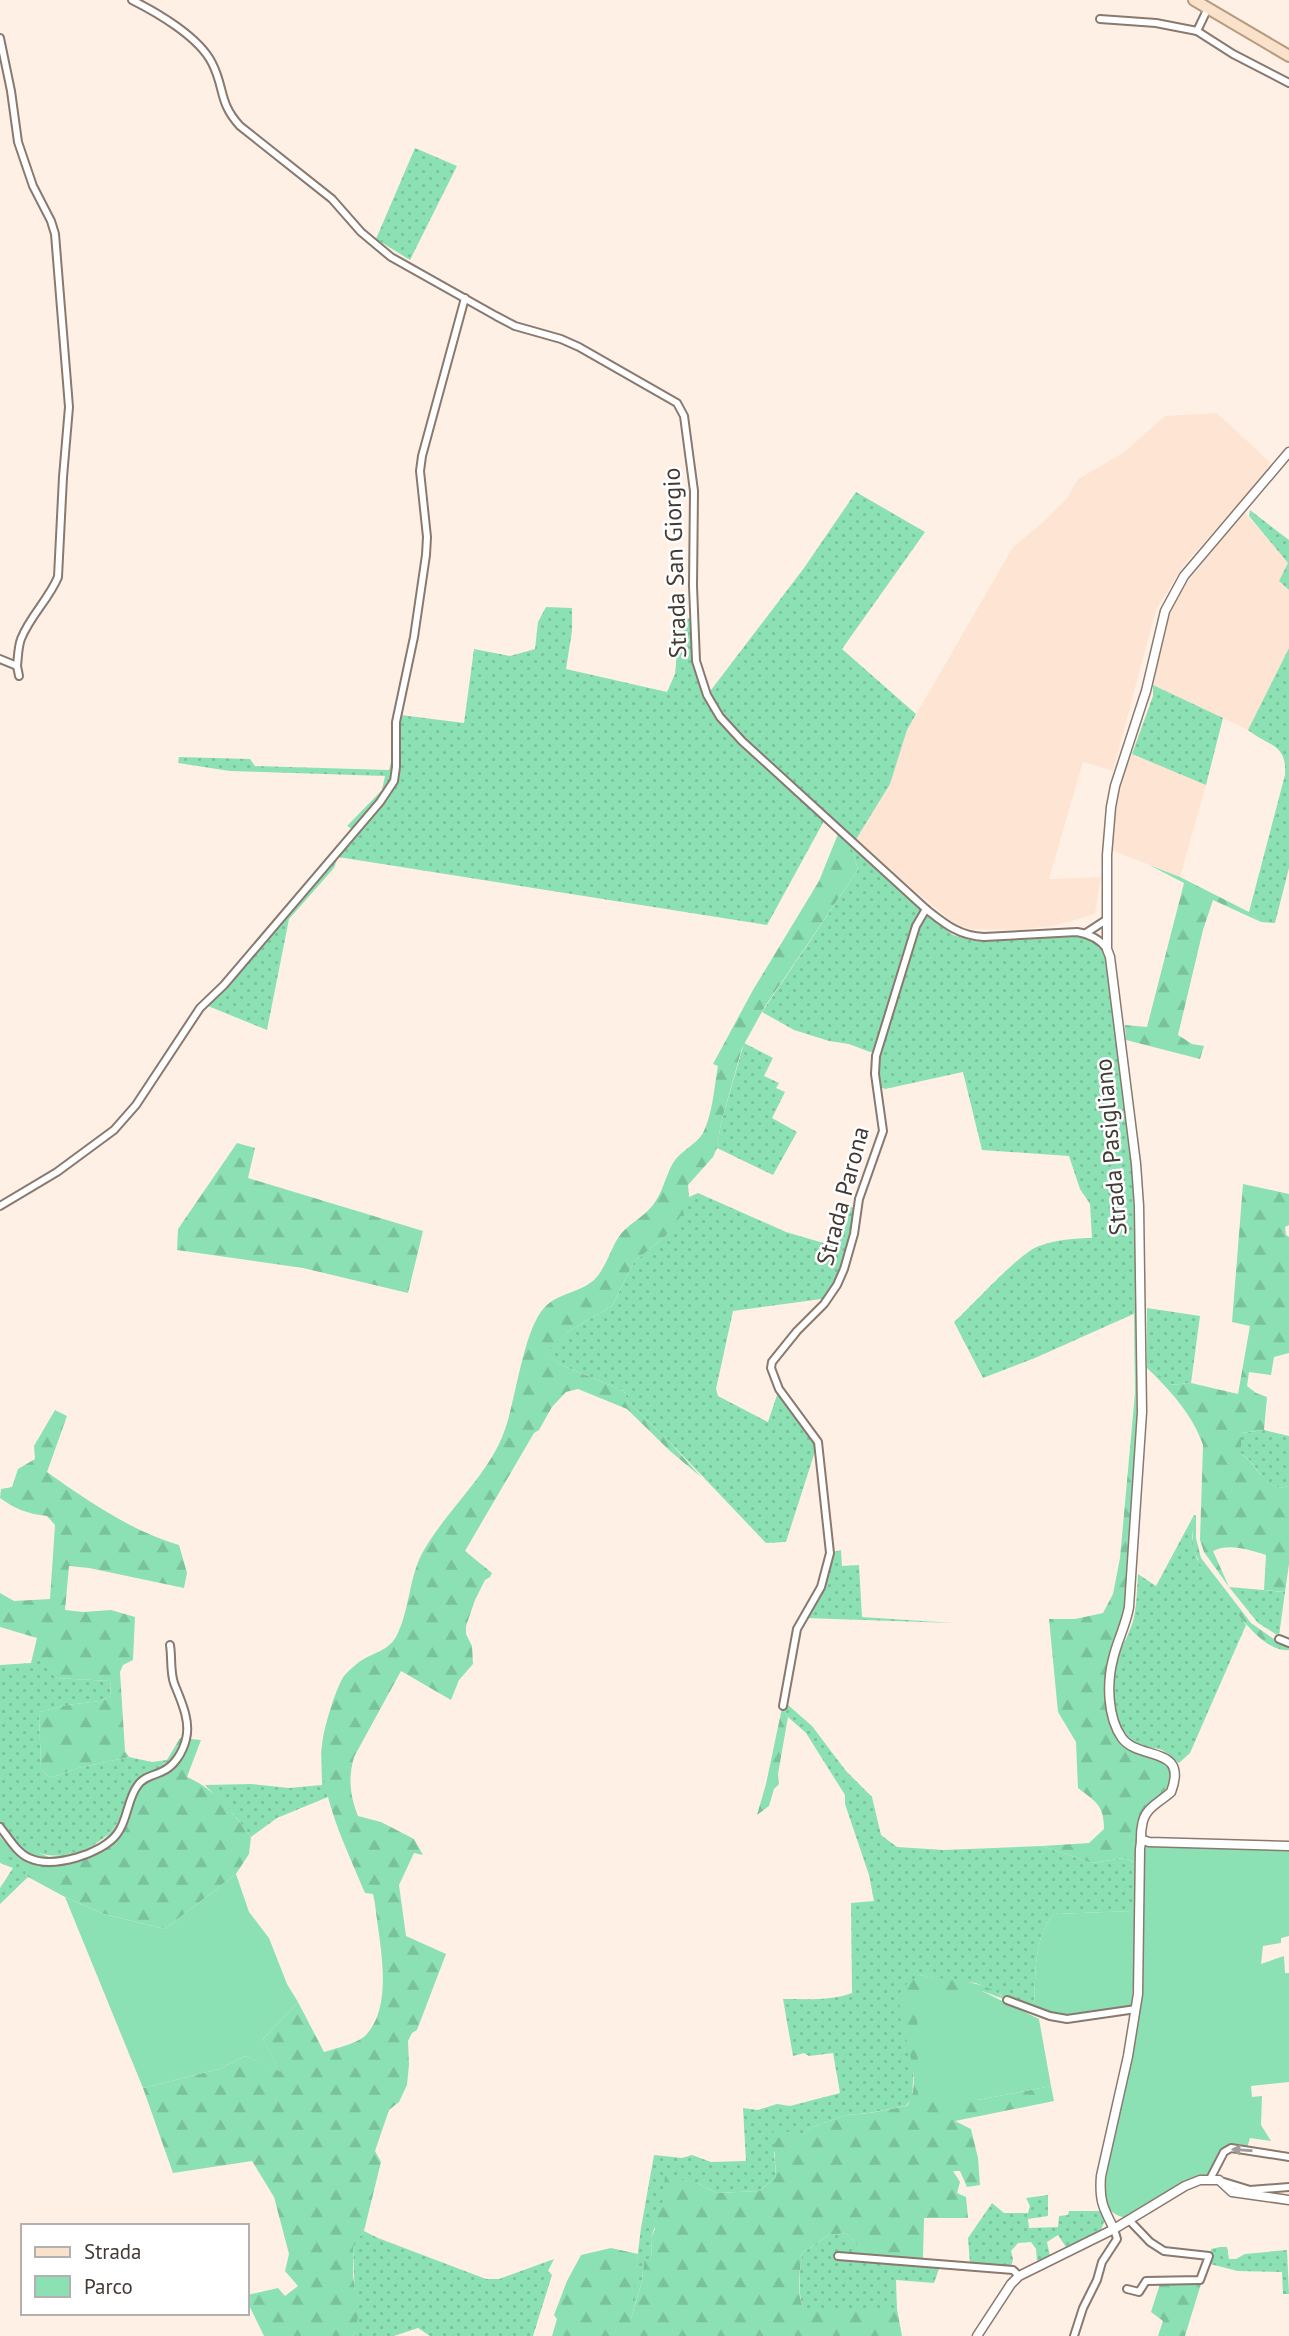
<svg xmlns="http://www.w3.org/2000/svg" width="1289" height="2336" viewBox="0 0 1289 2336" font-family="'PT Sans',sans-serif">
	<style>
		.built { fill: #fee5d3 }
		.grass { fill: url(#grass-dots) }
		.forest { fill: url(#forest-firs) }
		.green { fill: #8be1b3 }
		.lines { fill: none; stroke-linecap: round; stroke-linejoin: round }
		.minor-casing { stroke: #89796e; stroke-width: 10 }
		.tertiary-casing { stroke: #89796e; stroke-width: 11 }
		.primary-casing { stroke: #b79b7f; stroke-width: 14 }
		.minor { stroke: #fff; stroke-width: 6 }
		.tertiary { stroke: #fff; stroke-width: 8 }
		.primary { stroke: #fae2ca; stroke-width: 10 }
		.oneway { fill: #a09c9a }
		.labels { text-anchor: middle; stroke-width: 5; stroke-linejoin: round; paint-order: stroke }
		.street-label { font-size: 24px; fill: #423a35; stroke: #fff }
	</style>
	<defs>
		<pattern id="grass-dots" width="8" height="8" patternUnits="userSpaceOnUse" patternTransform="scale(1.75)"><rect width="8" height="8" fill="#8be1b3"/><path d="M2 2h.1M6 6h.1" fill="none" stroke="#79c29b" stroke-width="1.8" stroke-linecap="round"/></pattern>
		<pattern id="forest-firs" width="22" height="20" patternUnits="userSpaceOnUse" patternTransform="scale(1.75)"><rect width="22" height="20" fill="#8be1b3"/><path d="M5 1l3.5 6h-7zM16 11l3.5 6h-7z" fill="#79c29b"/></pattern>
	</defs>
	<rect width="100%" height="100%" fill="#fff0e6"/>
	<!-- built -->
	<g class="built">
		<polygon points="1217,413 1271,463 1239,504 1184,565 1156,610 1113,771 1083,762 1049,879 1101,877 1095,914 1054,926 1014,930 972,929 955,924 855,841 890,784 907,730 1013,547 1044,521 1067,498 1078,479 1123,453 1165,416"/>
		<polygon points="1244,512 1289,563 1279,581 1289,590 1289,648 1248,730 1153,685 1169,614 1181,590"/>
		<polygon points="1132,754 1206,785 1180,877 1111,850 1114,806 1119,785"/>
	</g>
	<!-- grass -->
	<g class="grass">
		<polygon points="415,148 457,166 410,260 376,239"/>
		<polygon points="856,492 925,532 842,649 916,714 907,730 890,784 855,841 743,739 720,715 708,694 804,568"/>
		<polygon points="1250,510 1289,540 1289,590 1279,581 1288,563 1249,516"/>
		<path d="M546,607L572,608V631L566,669L667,692L675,674L681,615L690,619C692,664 697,694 727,730L824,821L767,925L338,857L334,868L289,919L267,1030L208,1006L356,831L347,826L382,790L385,776L230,771L178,763L179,757L250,759L255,766L389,770L392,759L393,711L401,715L464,723L474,649L510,656L535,649L538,622Z"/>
		<path d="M1289,648V868L1275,923L1261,922L1249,912L1285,775C1287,743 1269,747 1248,730Z"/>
		<polygon points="1153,685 1223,718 1206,785 1132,754 1153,696"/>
		<path d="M851,845L929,917L953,935L970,940H993L1080,935L1095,941L1107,953L1132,1164L1138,1312L1035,1358L983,1378L954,1322C973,1305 1019,1253 1039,1246C1055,1240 1076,1238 1092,1238L1090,1204L1080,1189L1069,1156L982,1150L963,1072L885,1089L880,1087V1051L870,1052L849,1044L829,1041L794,1030L762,1012L858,870Z"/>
		<polygon points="744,1043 773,1058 764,1076 779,1083 776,1088 785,1092 772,1118 797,1132 773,1175 717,1148 721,1123"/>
		<polygon points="688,1185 689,1197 698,1193 786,1232 837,1247 848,1220 838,1205 857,1208 850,1250 829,1298 733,1311 716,1389 718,1396 768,1422 779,1389 818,1442 786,1542 766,1543 666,1438 628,1402 624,1391 559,1364 544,1353 567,1332 612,1306 634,1262 668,1234"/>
		<polygon points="1147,1308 1200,1316 1191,1383 1169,1385 1147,1364"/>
		<path d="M1264,1430L1289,1436V1486C1263,1494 1260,1464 1241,1454V1433Z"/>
		<path d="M1194,1515L1192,1537L1197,1559L1246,1625L1190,1753L1179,1763C1174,1759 1168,1753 1162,1750C1151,1746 1141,1749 1131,1741C1111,1723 1112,1681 1118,1658C1122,1644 1131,1632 1134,1617C1137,1603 1137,1588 1138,1574L1156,1586Z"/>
		<polygon points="841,1550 842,1566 859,1565 862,1617 953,1623 805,1618 814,1600 830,1553"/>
		<polygon points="1229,1587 1285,1592 1279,1636 1258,1623"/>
		<path d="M40,1659L57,1678L110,1681L111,1696L100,1701L67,1705L39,1712L41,1769L50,1778L78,1768L129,1757L152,1762L167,1760C158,1769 147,1777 140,1787C115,1822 116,1842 68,1854C44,1860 37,1847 16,1853L28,1877L0,1904V1888L13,1868L0,1863L15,1853L0,1836V1665L31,1663Z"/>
		<path d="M787,1704L812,1726L846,1771L872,1797L881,1835L897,1847L944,1850L1042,1846L1092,1863L1124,1858L1139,1864L1135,1872L1134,1908L1132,1911L1054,1914C1033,1937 1036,1976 1034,2005L1007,2000L1000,1994L976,1983L951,1981L919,1975L900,2015L914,2065L912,2098L906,2106L869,2113L846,2115L813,2127L774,2152L776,2177L759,2191L717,2193L697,2183L662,2205L651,2238L652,2258L644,2261L642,2281L629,2325L641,2228L654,2155L682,2158L692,2155L711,2162L746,2161L743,2108L758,2110L777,2104L790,2106L840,2093L833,2053L809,2056L804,2053L793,2056L783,1999C806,1999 831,2001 852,1993L851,1903L874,1901L869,1875L845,1804V1795L806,1733L788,1717L782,1708Z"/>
		<polygon points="321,1745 328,1797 277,1818 251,1837 235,1816 205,1785 251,1784 289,1788 322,1785"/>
		<path d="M1048,2195V2216L1028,2219L1029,2228L1058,2227L1059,2216L1068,2215L1069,2211H1100C1107,2219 1104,2224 1099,2233L1066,2247L1058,2235L1047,2242L1050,2256L1037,2261L1036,2249L1031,2242L1018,2243L1011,2251L1013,2259L1011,2267L970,2264L968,2238L992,2203L1004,2213H1028L1030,2206L1026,2198Z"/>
		<polygon points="364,2231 378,2238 486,2279 499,2279 554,2259 548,2271 552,2275 533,2336 430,2336 418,2328 394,2336 352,2336 356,2332 353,2246"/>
		<path d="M846,2233L871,2259L940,2266L934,2283L896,2280L897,2309H804C797,2297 800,2267 802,2253L829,2235Z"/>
		<polygon points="1220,2247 1227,2247 1229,2259 1236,2259 1245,2254 1287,2250 1289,2294 1283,2294 1282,2272 1238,2271 1210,2264 1211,2249"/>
	</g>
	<!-- forest -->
	<g class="forest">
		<path d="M838,834L851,845L858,870L764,1008L742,1048L721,1123L717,1148L713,1157L688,1185L683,1213L668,1234L634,1262L612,1306L567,1332L545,1353L559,1364L624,1391L628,1402L666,1438L701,1477L670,1451L627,1409L578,1389L566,1392L552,1407L539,1430L534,1433L465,1551L492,1573L490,1577L485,1580L475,1600L466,1626V1634L472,1646L473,1664L459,1680L451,1700L401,1671L354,1757C348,1778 350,1796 358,1816L381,1822L414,1839L423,1855L414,1853L399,1885L406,1936L446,1954L417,2030L412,2033L408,2041L409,2065L407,2085L399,2102L389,2110L375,2151L381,2162L364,2231L353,2247V2275L358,2315L356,2332L352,2336H264L247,2301V2295L278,2288L285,2296L298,2286L285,2271L289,2254L274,2197L252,2161L173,2173L143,2088L219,2069L245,2056L280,2071L263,2039L298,2002L324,2052C334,2049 358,2043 365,2036C395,2006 379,1942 375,1904L373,1894L365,1893C346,1847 320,1797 322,1747C322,1733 336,1687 344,1676C348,1671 354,1666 359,1662C373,1652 388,1652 397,1635C410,1609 409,1575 424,1550C447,1510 489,1474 504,1432C516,1401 523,1329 545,1307C558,1293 582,1292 595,1279C606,1267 610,1251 618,1238C627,1224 643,1218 653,1205C663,1192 665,1177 673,1163C680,1151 696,1145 703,1133C713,1113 714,1087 718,1066L713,1064L753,990L819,881Z"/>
		<polygon points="1149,865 1180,877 1249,912 1261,922 1213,900 1203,930 1178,1035 1192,1044 1204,1046 1200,1059 1126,1040 1125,1025 1147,1027 1184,883"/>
		<polygon points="237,1143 255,1148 248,1178 423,1231 408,1293 303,1268 177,1250 178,1229"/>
		<path d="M1243,1184L1289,1194V1225L1285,1227L1286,1235L1289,1237V1353L1274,1357L1271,1375L1249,1372L1247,1386L1256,1393L1267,1397L1264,1430L1241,1433V1454C1259,1464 1264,1494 1289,1486V1564L1285,1592L1264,1590L1266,1555C1248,1550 1231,1543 1213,1551L1229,1587L1204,1552L1200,1540L1203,1445C1193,1415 1169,1389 1147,1368V1364L1170,1385L1191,1383L1238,1394L1250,1326L1232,1322Z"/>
		<path d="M1138,1312L1139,1412L1126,1606L1107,1690L1121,1740L1158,1759L1169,1768L1171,1781C1163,1797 1154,1798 1144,1809C1137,1818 1139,1851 1139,1864L1124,1858L1092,1863L1042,1846L1089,1843L1104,1829C1104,1805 1096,1802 1078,1788L1076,1742L1058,1712L1049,1619H1075L1103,1613L1113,1594L1120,1558L1135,1393L1134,1314Z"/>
		<path d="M55,1410L67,1416L47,1472C88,1501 131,1531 179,1545L187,1573L184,1588L89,1568L69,1566L65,1610L83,1612L111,1610L135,1617L133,1660L123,1665L120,1672L125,1751L129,1757L78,1768L50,1778L41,1769L39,1712L67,1705L100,1701L111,1696L110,1681L57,1678L40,1660L31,1663L37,1638L0,1627V1593L14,1601L50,1599L55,1525L47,1516C28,1514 15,1509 0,1498L1,1489L12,1487L18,1469L35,1459L34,1446Z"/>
		<path d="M1194,1515H1196V1538L1201,1558L1251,1623L1278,1642L1289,1647V1650C1261,1653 1231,1604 1215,1584C1209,1576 1200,1567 1197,1557C1191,1543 1192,1529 1194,1515Z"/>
		<polygon points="782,1708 788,1717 778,1774 779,1784 774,1789 769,1806 757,1815 766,1784"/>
		<path d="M180,1738L201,1740L187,1777C215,1789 233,1813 251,1837L249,1854L236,1874L165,1929L104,1914L65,1897L28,1877L16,1854L0,1863V1837L16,1853L31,1850L49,1857L69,1854L102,1842L120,1820L141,1784L167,1760Z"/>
		<path d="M919,1975C948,1981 984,1978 1007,2000L982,1991L978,2100L1051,2086L1054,2101L955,2121L971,2129L978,2158L980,2185L967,2187L960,2171H953L960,2182L957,2193L966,2197L968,2218H924L923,2257L921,2263L871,2259L846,2233L829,2235L802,2253C800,2269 796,2295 804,2309H897L902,2336H552L557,2319L554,2315L567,2281L581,2255L611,2248L638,2254L631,2319L642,2281L644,2261L652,2257L651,2238L655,2229L650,2215L662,2205L665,2176L697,2183L717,2193L759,2191L776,2177L773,2128L800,2135L813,2127L846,2115L870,2113L907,2106C930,2071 886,2013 902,1989C905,1984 914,1979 919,1975Z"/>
		<polygon points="1160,2284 1201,2284 1185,2336 1158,2336 1163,2321 1151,2312"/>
	</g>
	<!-- green -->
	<g class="green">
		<path d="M1151,1845L1289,1850V1936L1281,1938V1943L1263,1946L1261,1964L1284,1956L1285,1973H1289V2082L1251,2086L1252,2097L1262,2096L1261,2125L1271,2141L1250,2138L1247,2148H1226L1208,2177L1127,2218C1110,2215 1104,2206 1104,2189L1141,2000L1143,1854L1146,1847Z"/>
		<polygon points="236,1874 249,1912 269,1938 287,1984 298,2002 263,2039 281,2072 245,2056 219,2069 143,2088 65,1897 104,1914 165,1929"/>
		<path d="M1134,1908L1136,1923L1132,2007C1104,2013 1057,2027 1034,2005C1036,1976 1033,1937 1054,1914L1132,1911Z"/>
		<polygon points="982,1991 1039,2019 1051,2086 978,2100 918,2095 917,1992"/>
	</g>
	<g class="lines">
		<defs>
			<g id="minor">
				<path d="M132,0C158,13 199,37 212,63C225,88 218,102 240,126L332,199L361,232L391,257L496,316L515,326L561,339L579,347L677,403L684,416L694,491L693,586L696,661L707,695L720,717L742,741L926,909C945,924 959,936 984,937L1077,932C1089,934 1099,938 1107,949"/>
				<polyline points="1100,19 1156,23 1197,31 1233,54 1289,83"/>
				<polyline points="1197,31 1208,8"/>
				<path d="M0,38L11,91L18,142L33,186L51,221L55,234L69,407L63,477L58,577C49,599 30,616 21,639C18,647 18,657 17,666L0,659"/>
				<polyline points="17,666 19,676"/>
				<polyline points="1086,933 1106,920"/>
				<polyline points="0,1206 57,1172 114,1130 136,1105 200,1008 224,985 380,802 394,781 396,767 396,722 414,637 426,555 427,537 420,471 422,456 465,298"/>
				<polyline points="1279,1639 1289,1643"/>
				<polyline points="783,1706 797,1629 821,1587 830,1553 818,1442 779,1389 771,1368 772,1362 797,1331 824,1304 837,1285 844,1269 854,1234 859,1199 883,1131 875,1074 876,1056 916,926 926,909"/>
				<path d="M0,1827C8,1837 17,1853 29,1858C53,1869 102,1854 117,1834C128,1820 127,1799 138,1785C144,1777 152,1776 161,1772C174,1767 183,1752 186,1739C191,1720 180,1699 174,1683C170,1671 172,1658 170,1645"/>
				<polyline points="1007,2000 1050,2016 1067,2019 1136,2009"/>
				<polyline points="1210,2179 1224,2152 1231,2148 1289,2157"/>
				<polyline points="1224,2182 1250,2190 1289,2187"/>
				<polyline points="838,2256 1013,2270 1019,2276"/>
				<polyline points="1127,2289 1139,2292 1146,2281 1200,2280 1209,2256 1164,2251 1150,2242 1129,2220"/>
				<polyline points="1074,2336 1083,2308 1097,2280 1102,2262 1117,2239 1114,2229"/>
			</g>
			<g id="tertiary">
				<polyline points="1143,1840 1149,1842 1289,1846"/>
				<path d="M1114,2229C1103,2208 1099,2200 1101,2176L1128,2056L1138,1994L1140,1849C1142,1840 1140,1834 1142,1826C1144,1808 1159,1803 1171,1792C1189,1745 1139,1761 1122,1738C1107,1717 1107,1682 1113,1659C1117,1641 1126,1625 1129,1607L1142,1412L1139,1206L1136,1164L1110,957L1107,949V855L1111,807L1115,786L1146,691L1165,611L1184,576L1289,452"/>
				<polyline points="977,2336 1011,2284 1019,2276 1114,2229 1185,2186 1200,2180 1219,2180 1232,2192 1289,2200"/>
			</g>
			<polyline id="primary" points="1194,0 1289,56"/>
		</defs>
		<!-- minor casing -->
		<use href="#minor" class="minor-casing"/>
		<!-- tertiary casing -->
		<use href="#tertiary" class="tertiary-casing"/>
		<!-- primary casing -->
		<use href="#primary" class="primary-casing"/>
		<!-- minor -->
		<use href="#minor" class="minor"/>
		<!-- tertiary -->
		<use href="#tertiary" class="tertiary"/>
		<!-- primary -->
		<use href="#primary" class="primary"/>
	</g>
	<!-- one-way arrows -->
	<defs><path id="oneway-solid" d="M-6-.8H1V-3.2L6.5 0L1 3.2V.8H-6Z" transform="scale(1.75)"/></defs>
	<use class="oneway" href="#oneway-solid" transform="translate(1242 2150) rotate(-176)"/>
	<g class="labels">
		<!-- street labels -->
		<g class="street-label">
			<text transform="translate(675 563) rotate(-92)" y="8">Strada San Giorgio</text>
			<text transform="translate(1111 1147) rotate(-95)" y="8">Strada Pasigliano</text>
			<text transform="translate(843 1196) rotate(-75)" y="8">Strada Parona</text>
		</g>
	</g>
	<!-- legend -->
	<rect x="21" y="2224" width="228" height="91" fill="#ffffff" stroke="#b3b0ae" stroke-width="2"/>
	<rect x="35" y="2247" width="35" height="10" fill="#fae2ca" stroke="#b3b0ae" stroke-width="2"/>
	<text x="84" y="2259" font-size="21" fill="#423a35">Strada</text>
	<rect x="35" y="2276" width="35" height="21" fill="#8be1b3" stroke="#b3b0ae" stroke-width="2"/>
	<text x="84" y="2294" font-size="21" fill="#423a35">Parco</text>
</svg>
